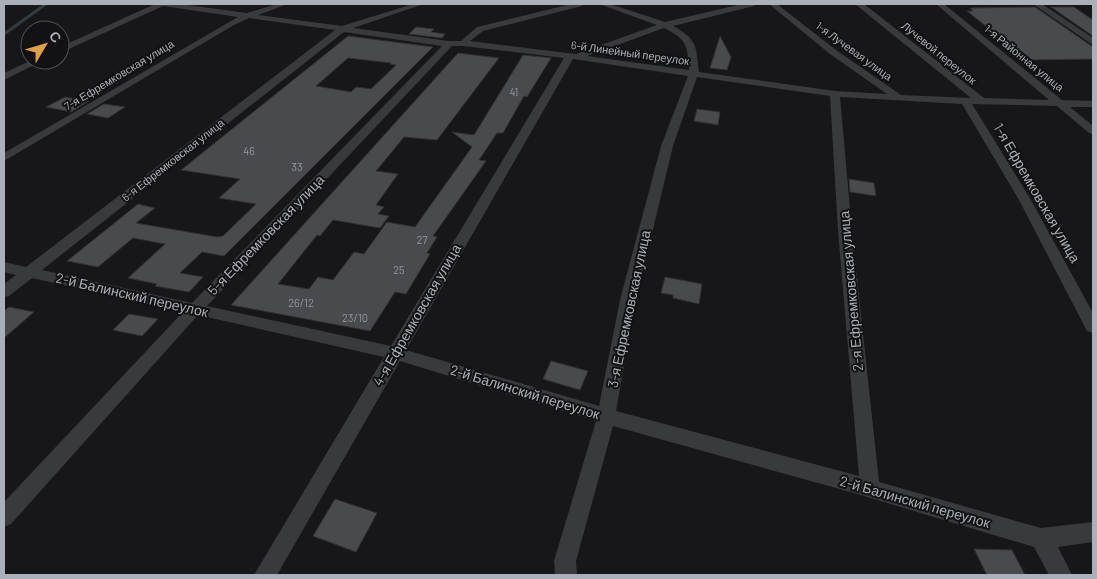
<svg xmlns="http://www.w3.org/2000/svg" width="1097" height="579" viewBox="0 0 1097 579" font-family="Barlow,sans-serif">
	<style>
		.lines { fill: none; stroke-linecap: round; stroke-linejoin: round }
		.stream { stroke: #323b40; stroke-width: 3 }
		.building { fill: #494a4d; stroke: #313134; fill-rule: evenodd }
		.minor { fill: #383a3d; fill-rule: evenodd }
		.labels { text-anchor: middle; stroke-width: 4; stroke-linejoin: round; paint-order: stroke }
		.far-street-label { font-size: 11px; fill: #abafb7; stroke: #121214 }
		.number-label { font-size: 11px; fill: #92969c }
		.street-label { font-size: 14px; fill: #abafb7; stroke: #121214 }
	</style>
	<rect width="100%" height="100%" fill="#171719"/>
	<g class="lines">
		<!-- stream -->
		<polyline class="stream" points="4,34 46,4"/>
	</g>
	<!-- building -->
	<g class="building">
		<polygon points="1035,7 1093,47 1093,59 1028,60 967,11 973,11 970,8"/>
		<polygon points="1051,7 1074,7 1093,20 1093,36"/>
		<polygon points="416,27 434,29 431,32 445,34 442,38 409,34"/>
		<path d="M348,36L433,47L224,256L202,252L180,273L203,277L189,292L155,286L157,284L128,278L165,244L133,238L98,267L67,261L138,204L155,208L136,223L217,237L223,236L256,204L219,198L240,179L181,170ZM348,58L391,63L390,64L396,65L371,89L356,87L351,92L316,86Z"/>
		<polygon points="720,36 731,57 727,70 710,68"/>
		<polygon points="458,53 499,58 437,140 404,137 376,171 398,174 376,205 384,207 378,214 389,216 380,228 333,220 320,236 317,235 278,284 309,289 318,277 333,280 354,252 364,254 387,222 415,227 472,147 452,132 474,135 523,55 551,58 527,97 524,96 503,133 497,133 479,160 486,161 433,236 437,237 427,253 430,254 406,294 395,292 370,331 231,305"/>
		<polygon points="65,97 89,101 71,112 46,107"/>
		<polygon points="104,104 125,107 108,118 87,114"/>
		<polygon points="697,109 720,112 718,125 694,121"/>
		<polygon points="849,179 874,183 876,196 850,192"/>
		<polygon points="665,277 702,284 699,304 673,298 673,295 661,293"/>
		<polygon points="9,307 34,312 4,338 4,311"/>
		<polygon points="129,314 158,319 142,336 113,330"/>
		<polygon points="551,361 588,371 580,390 543,379"/>
		<polygon points="335,499 377,513 356,552 313,536"/>
		<polygon points="974,549 1012,550 1025,575 987,575"/>
	</g>
	<g class="lines">
		<!-- minor -->
		<g class="minor">
			<path d="M155,4H180L247,13L277,4H288L258,15L342,26L413,4H424L353,28L449,41H461L477,27L571,4H583L582,6L483,31L470,41L576,54L657,25L599,4H610L665,22L742,4H755L754,6L673,26C697,39 696,45 699,72L835,91L887,94L830,54L769,4H777L836,50L901,95L971,98L855,4H864L984,98L1049,100L936,4H944L1062,100L1093,101V107H1070L1093,126V134L1089,133L1057,106L972,104L1031,200L1093,313V333L1087,331L1019,200L962,104L840,97L852,231L879,482L1041,528L1093,522V542L1058,547L1072,575H1049L1034,547L854,493L613,426L576,561L577,575H555L554,561L596,421L400,361L277,575H254L384,357L198,315L11,524L4,527V502L183,312L32,278L9,296L4,297V284L16,275L4,272V262L26,267L335,30L249,18L234,25L4,161V153L238,17L163,6L60,53V47ZM664,28C688,40 687,45 689,70L587,56ZM344,32L442,46L192,303L42,270ZM452,46H463L564,58L391,346L207,306ZM573,59L688,76L661,146L620,300L599,406L406,350ZM697,77L830,96L838,231L859,476L616,411L636,300L673,146Z"/>
			<polygon points="1033,4 1042,4 1093,38 1093,45"/>
			<polygon points="32,60 44,60 4,80 4,73"/>
		</g>
	</g>
	<g class="labels">
		<!-- far-street labels -->
		<g class="far-street-label">
			<text transform="translate(854 51) rotate(36)" y="4">1-я Лучевая улица</text>
			<text transform="translate(630 53) rotate(8)" y="4">6-й Линейный переулок</text>
			<text transform="translate(939 53) rotate(39)" y="4">Лучевой переулок</text>
			<text transform="translate(1024 58) rotate(39)" y="4">1-я Районная улица</text>
			<text transform="translate(119 75) rotate(-31)" y="4">7-я Ефремковская улица</text>
			<text transform="translate(173 160) rotate(-38)" y="4">6-я Ефремковская улица</text>
		</g>
		<!-- number labels -->
		<g class="number-label">
			<text x="514" y="96">41</text>
			<text x="249" y="155">46</text>
			<text x="297" y="171">33</text>
			<text x="422" y="244">27</text>
			<text x="399" y="274">25</text>
			<text x="301" y="307">26/12</text>
			<text x="355" y="322">23/10</text>
		</g>
		<!-- street labels -->
		<g class="street-label">
			<text transform="translate(1037 193) rotate(60)" y="5">1-я Ефремковская улица</text>
			<text transform="translate(266 235) rotate(-46)" y="5">5-я Ефремковская улица</text>
			<text transform="translate(851 291) rotate(-95)" y="5">2-я Ефремковская улица</text>
			<text transform="translate(132 295) rotate(13)" y="5">2-й Балинский переулок</text>
			<text transform="translate(629 309) rotate(-78)" y="5">3-я Ефремковская улица</text>
			<text transform="translate(417 315) rotate(-60)" y="5">4-я Ефремковская улица</text>
			<text transform="translate(525 392) rotate(17)" y="5">2-й Балинский переулок</text>
			<text transform="translate(915 502) rotate(16)" y="5">2-й Балинский переулок</text>
		</g>
	</g>
	<!-- border -->
	<rect width="1097" height="579" fill="none" stroke="#abafb7" stroke-width="10"/>
	<!-- north arrow -->
	<g transform="translate(45 45) rotate(52)"><circle r="24" fill="#121214" stroke="#4f5155"/>
	<path d="M0-4L9 19L0 12L-9 19Z" fill="#de9f4a"/>
	<text y="-8" font-size="14" font-weight="bold" text-anchor="middle" fill="#abafb7">С</text>
	</g>
</svg>
